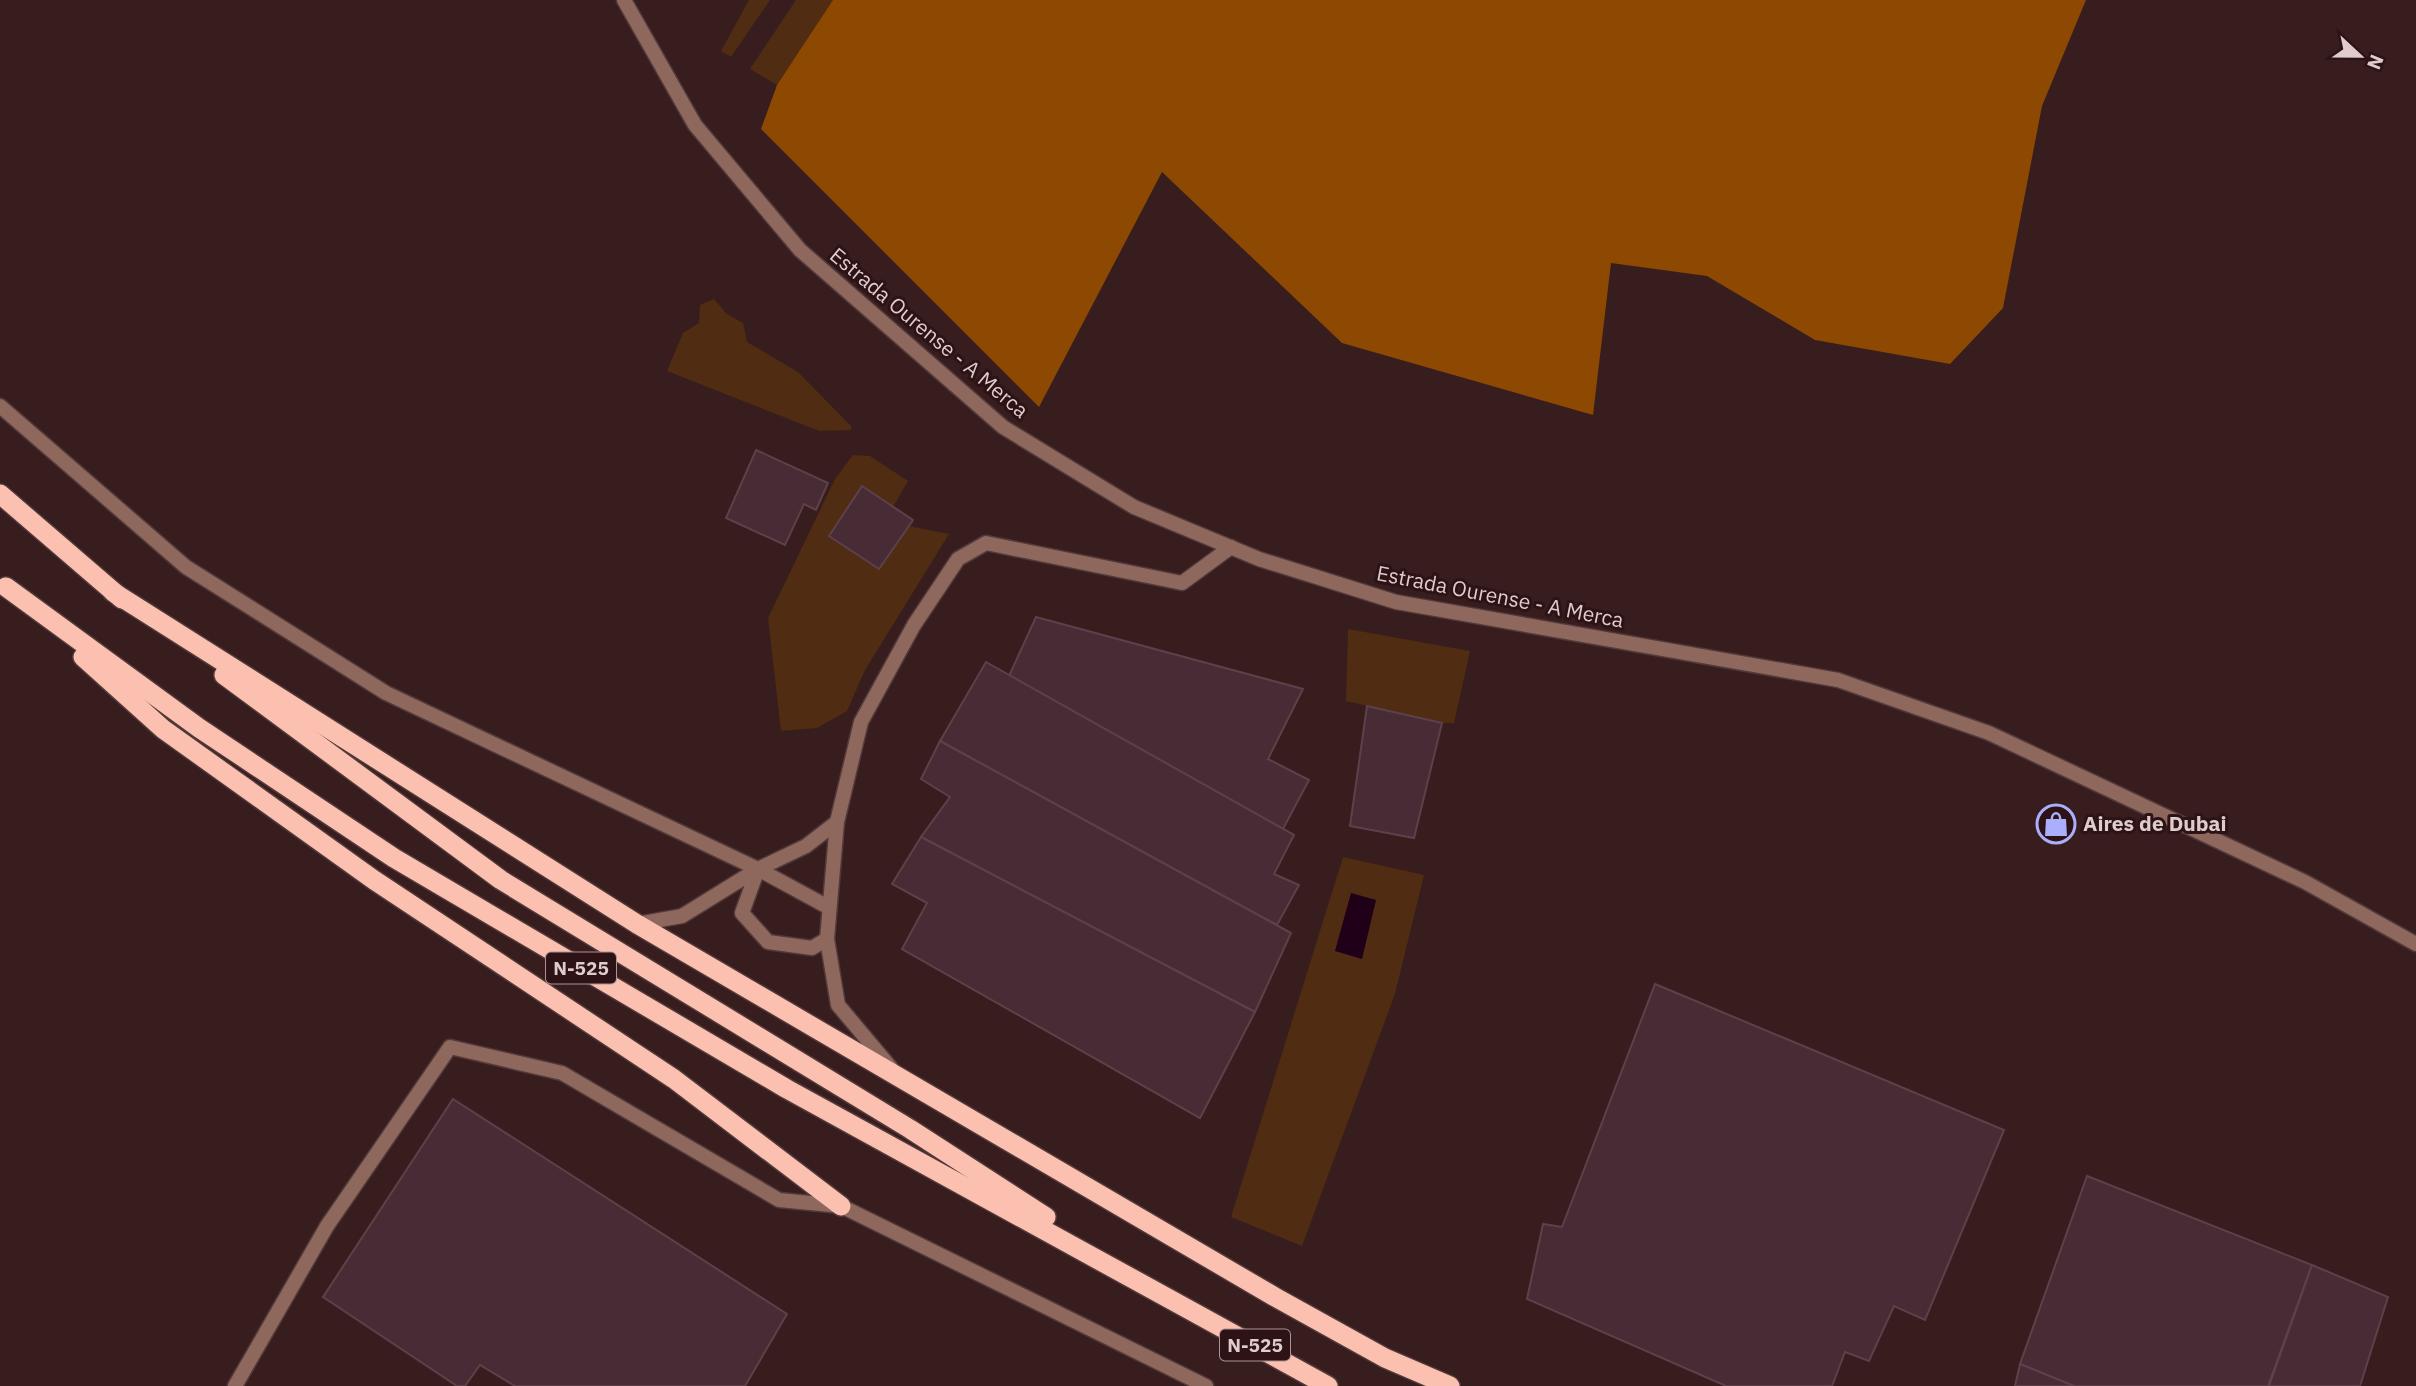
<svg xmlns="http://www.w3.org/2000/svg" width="2416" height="1386" viewBox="0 0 2416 1386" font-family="'IBM Plex Sans',sans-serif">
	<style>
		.green { fill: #4f2c12 }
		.forest { fill: #8d4801 }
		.water { fill: #1f0018 }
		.building { fill: #472c35; stroke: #5d414a; stroke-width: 2 }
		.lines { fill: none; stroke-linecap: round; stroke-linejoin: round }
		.minor-casing { stroke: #52393a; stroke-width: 17 }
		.tertiary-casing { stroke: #52393a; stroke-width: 17 }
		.trunk-casing { stroke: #52393a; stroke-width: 22 }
		.minor { stroke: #8f685d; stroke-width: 14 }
		.tertiary { stroke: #8f685d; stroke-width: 14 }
		.trunk { stroke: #fbc0b0; stroke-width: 19 }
		.labels { text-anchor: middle; stroke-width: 6; stroke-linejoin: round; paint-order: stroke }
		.shield { fill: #2d1315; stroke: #aa9495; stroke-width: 2 }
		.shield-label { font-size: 19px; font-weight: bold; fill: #dfcccc }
		.street-label { font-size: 21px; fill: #dfcccc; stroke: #2d1315 }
		.poi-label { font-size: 21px; font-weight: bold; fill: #dfcccc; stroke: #2d1315; text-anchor: start }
	</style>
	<rect width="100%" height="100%" fill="#371d1e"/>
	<!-- green -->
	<g class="green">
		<polygon points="749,0 770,0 731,57 721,51"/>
		<polygon points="796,0 835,0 777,85 750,69"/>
		<polygon points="714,299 727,314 743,323 747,342 798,372 851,426 851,430 819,431 667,371 683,333 699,323 700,305"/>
		<polygon points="853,455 870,456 908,481 893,507 909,526 949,534 865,670 847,711 817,728 781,731 768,618 835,479"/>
		<polygon points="1348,629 1470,651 1454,723 1442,723 1346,701"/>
		<polygon points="1343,857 1424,875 1395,994 1302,1246 1231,1217"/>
	</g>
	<!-- forest -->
	<polygon class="forest" points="833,0 2086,0 2042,106 2003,308 1950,364 1815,340 1707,276 1611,263 1593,415 1342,343 1162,172 1039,407 761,129 777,85"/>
	<!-- water -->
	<polygon class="water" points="1351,893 1376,900 1362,959 1335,951"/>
	<!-- building -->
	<g class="building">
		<polygon points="756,450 828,483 816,510 804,504 785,545 726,518"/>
		<polygon points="862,486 913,520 879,569 829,536"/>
		<polygon points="1036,617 1303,689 1268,759 1309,780 1283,829 1009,676"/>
		<polygon points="986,662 1294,835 1274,874 1299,885 1277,925 940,741"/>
		<polygon points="1367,706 1442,723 1414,838 1350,826"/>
		<polygon points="940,741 1291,933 1255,1012 921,837 950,797 921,779"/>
		<polygon points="921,837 1255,1012 1200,1118 902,949 927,903 892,884"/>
		<polygon points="1655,984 2004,1130 1925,1320 1894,1306 1869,1361 1845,1352 1832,1386 1726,1386 1527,1299 1543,1224 1562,1227"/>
		<polygon points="453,1099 787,1314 745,1386 515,1386 480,1365 465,1386 457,1386 323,1297"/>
		<polygon points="2087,1176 2312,1265 2268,1386 2074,1386 2020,1364"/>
		<polygon points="2312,1265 2388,1297 2360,1386 2269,1386"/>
		<polygon points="2020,1364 2074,1386 2015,1386"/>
	</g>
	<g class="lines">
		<defs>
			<g id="minor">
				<polyline points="0,406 186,567 386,693 758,869 828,907"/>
				<polyline points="758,869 742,913 768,942 812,948 827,939"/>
				<polyline points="637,924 682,916 758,869 806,846 837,822"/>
				<polyline points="891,1068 838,1005 827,939 837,822 861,722 914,625 958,559 986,543 1182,583 1231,547"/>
				<polyline points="235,1386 327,1226 450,1047 562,1073 779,1200 841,1206"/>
			</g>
			<g id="tertiary">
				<polyline points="624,0 695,125 800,250 1003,427 1134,507 1259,559 1396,602 1838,680 1989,733 2305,882 2416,944"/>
				<polyline points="841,1206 1206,1386"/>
			</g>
			<g id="trunk">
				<polyline points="0,494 122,599"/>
				<polyline points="6,587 199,728 394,858 787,1089 1328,1386"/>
				<polyline points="113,592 637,924 1275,1297 1385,1358 1450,1386"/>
				<polyline points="83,657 163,729 374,880 674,1079 841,1206"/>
				<polyline points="224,675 501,880 910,1129 1046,1217"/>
			</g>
		</defs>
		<!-- minor casing -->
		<use href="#minor" class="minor-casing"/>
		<!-- tertiary casing -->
		<use href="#tertiary" class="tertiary-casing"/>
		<!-- trunk casing -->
		<use href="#trunk" class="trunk-casing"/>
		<!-- minor -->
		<use href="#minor" class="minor"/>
		<!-- tertiary -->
		<use href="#tertiary" class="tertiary"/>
		<!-- trunk -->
		<use href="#trunk" class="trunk"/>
	</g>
	<!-- icons -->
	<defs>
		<symbol id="shop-ring" viewBox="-11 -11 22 22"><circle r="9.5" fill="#2d1315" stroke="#abaffb" stroke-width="1.5"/><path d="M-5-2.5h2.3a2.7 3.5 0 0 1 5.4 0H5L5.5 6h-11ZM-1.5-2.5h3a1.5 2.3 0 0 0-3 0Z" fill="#abaffb"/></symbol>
	</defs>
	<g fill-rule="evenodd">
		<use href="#shop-ring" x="2034" y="802" width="44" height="44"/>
	</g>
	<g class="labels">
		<!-- shield labels -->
		<g class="shield">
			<rect x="546" y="952.5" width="70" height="31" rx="5"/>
			<rect x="1220" y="1329.5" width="70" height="31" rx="5"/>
		</g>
		<g class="shield-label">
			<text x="581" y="975">N-525</text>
			<text x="1255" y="1352">N-525</text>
		</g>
		<!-- street labels -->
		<g class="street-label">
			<text transform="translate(929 333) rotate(40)" y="7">Estrada Ourense - A Merca</text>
			<text transform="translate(1500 597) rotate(11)" y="7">Estrada Ourense - A Merca</text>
		</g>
		<!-- poi labels -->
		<g class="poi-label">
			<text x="2083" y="831">Aires de Dubai</text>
		</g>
	</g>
	<!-- north arrow -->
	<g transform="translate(2360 56) rotate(112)" stroke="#2d1315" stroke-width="5" paint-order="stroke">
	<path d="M0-5L12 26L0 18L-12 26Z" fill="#dfcccc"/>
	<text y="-10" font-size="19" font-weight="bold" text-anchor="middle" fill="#dfcccc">N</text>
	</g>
</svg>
